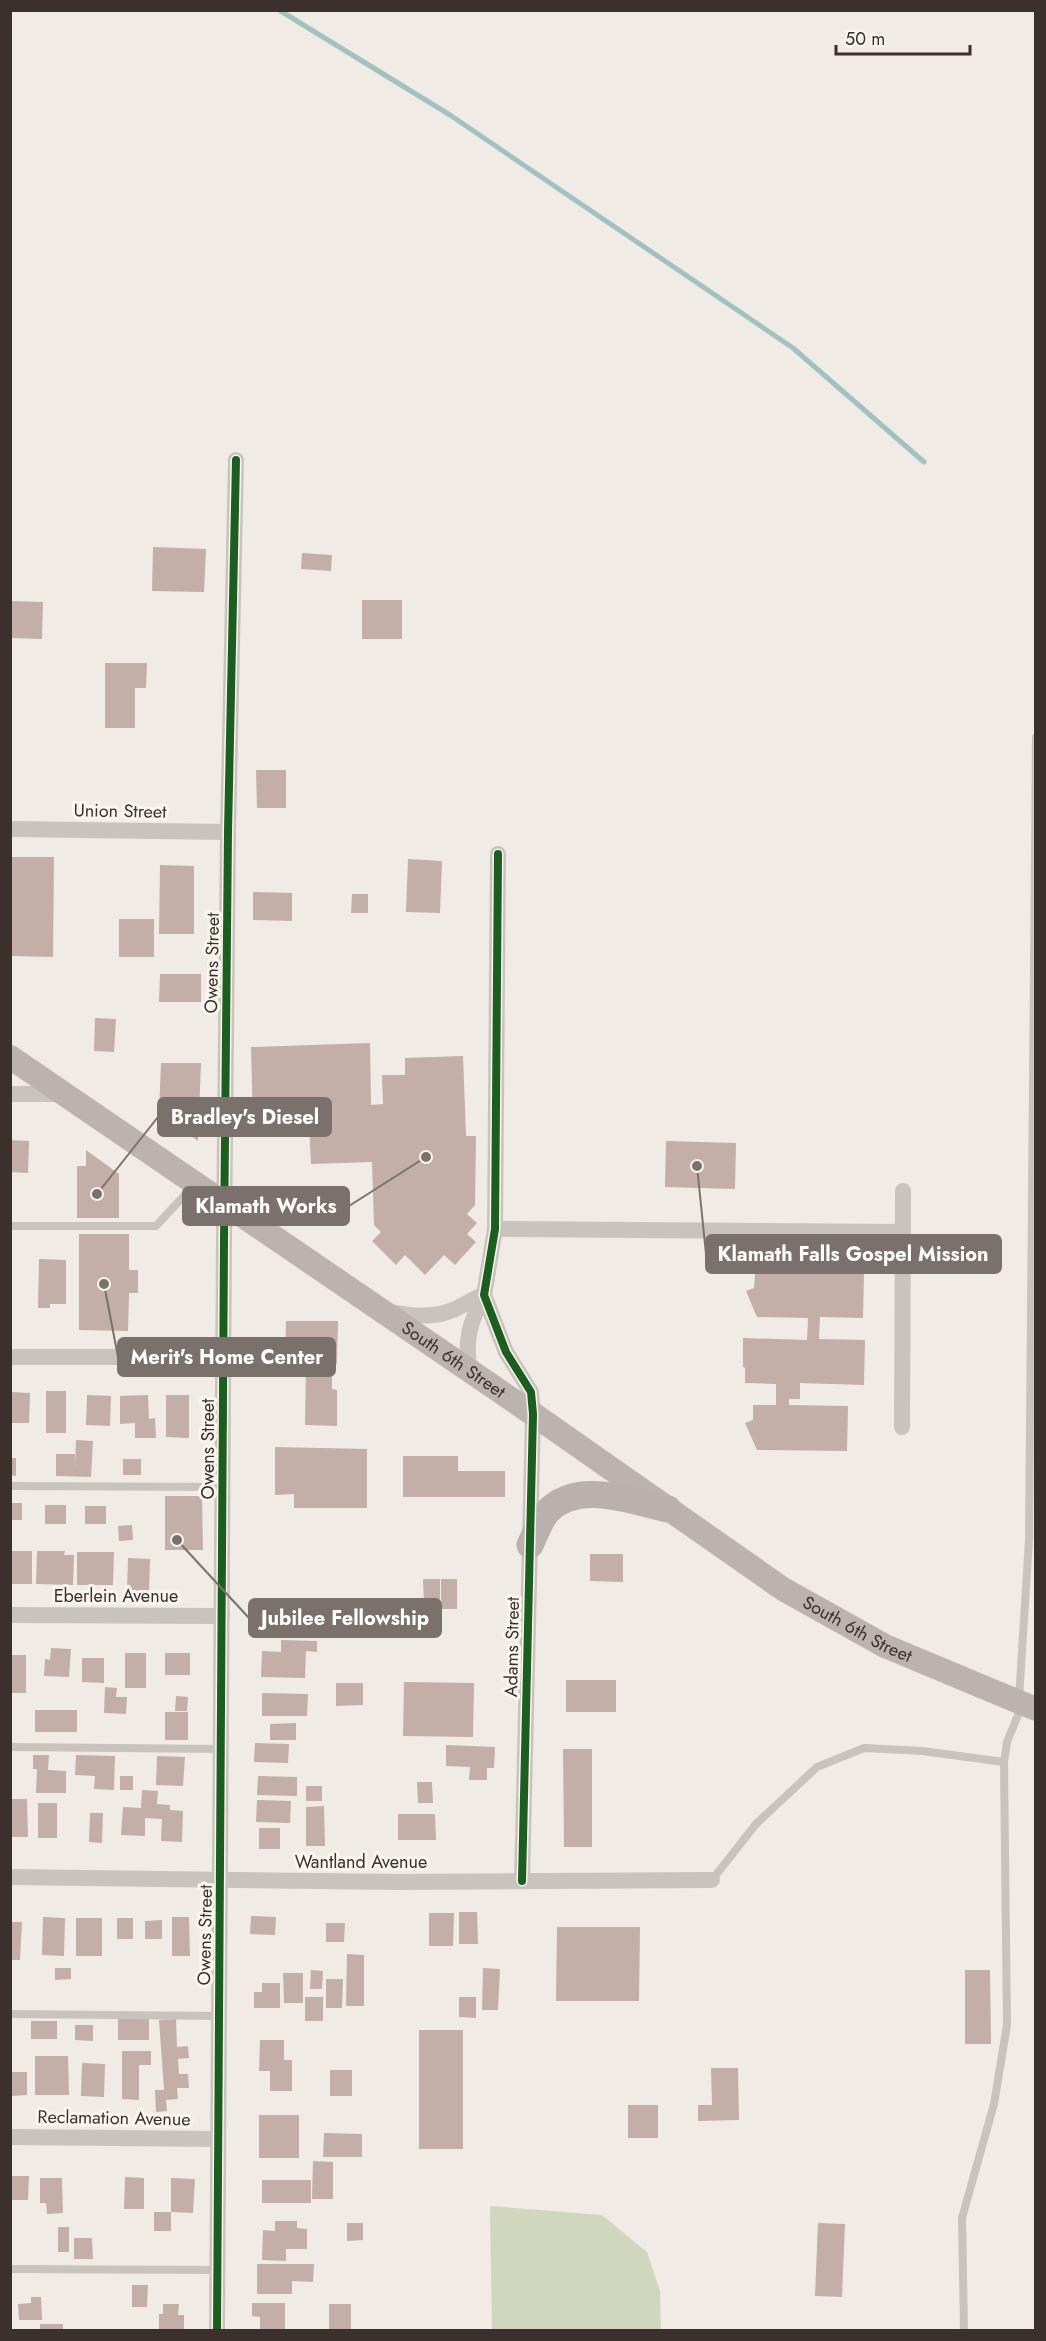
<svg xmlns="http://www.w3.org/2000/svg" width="1046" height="2341" viewBox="0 0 1046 2341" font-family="Jost,sans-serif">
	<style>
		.green { fill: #d1d6bf }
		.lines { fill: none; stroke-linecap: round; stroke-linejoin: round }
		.stream { stroke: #a1c2c1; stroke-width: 5 }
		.building { fill: #c3afa7 }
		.lane { stroke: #c9c3be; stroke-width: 8 }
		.street { stroke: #c9c3be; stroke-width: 16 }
		.secondary { stroke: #bab3ae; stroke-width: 24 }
		.primary { stroke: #b8b1ad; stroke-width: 27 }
		.secondary-bridge { stroke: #bab3ae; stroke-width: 24 }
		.cycleway-casing { stroke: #fbf5ee; stroke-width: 11 }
		.cycleway { stroke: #1b5e20; stroke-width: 8 }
		.labels { text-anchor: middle; stroke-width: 6; stroke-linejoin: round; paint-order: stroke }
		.street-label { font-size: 18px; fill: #3b302b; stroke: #fbf5ee }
		.leader { fill: none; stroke: #7a716c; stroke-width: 2 }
		.callout-dot { fill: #7a716c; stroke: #fbf5ee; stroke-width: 2 }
		.callout { fill: #7a716c; stroke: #7a716c; stroke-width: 2 }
		.callout-label { font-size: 20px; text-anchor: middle; font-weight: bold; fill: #fff }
	</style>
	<rect width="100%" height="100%" fill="#f0ebe5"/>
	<!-- green -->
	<polygon class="green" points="490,2206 602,2215 647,2252 660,2291 661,2330 492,2330"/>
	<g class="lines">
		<!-- stream -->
		<polyline class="stream" points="279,10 450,115 793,348 924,462"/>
	</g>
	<!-- building -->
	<g class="building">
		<polygon points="153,547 206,549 204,592 152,591"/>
		<polygon points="302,553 332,555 331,571 301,569"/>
		<rect x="362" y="600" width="40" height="39"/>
		<polygon points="10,601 43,602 42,639 10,638"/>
		<polygon points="105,663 147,663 146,688 135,688 135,728 105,728"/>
		<polygon points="256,770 286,770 286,808 257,808"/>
		<polygon points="10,857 54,857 53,957 10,956"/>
		<polygon points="408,859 442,861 440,913 406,912"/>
		<polygon points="160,865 194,866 194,934 159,934"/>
		<polygon points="253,892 292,893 292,921 253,920"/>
		<polygon points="352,894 368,894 368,913 351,913"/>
		<rect x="119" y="919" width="35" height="38"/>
		<polygon points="160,974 201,974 201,1002 159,1002"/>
		<polygon points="95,1018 116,1019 114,1052 94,1051"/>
		<polygon points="370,1043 371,1105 383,1104 382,1075 405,1075 405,1058 463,1056 466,1136 476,1136 475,1205 467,1214 477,1223 467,1234 476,1242 455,1265 444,1255 425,1275 405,1255 396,1265 372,1241 381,1232 374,1225 372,1162 311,1164 309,1123 253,1124 251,1047"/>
		<polygon points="161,1063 201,1063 198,1141 159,1113"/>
		<polygon points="10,1140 29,1141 28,1173 10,1172"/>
		<polygon points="666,1141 736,1143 735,1189 665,1187"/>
		<polygon points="86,1150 119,1174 119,1218 77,1218 77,1166 86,1166"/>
		<polygon points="79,1234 129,1234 129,1270 138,1270 138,1293 129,1293 128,1331 79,1330"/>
		<polygon points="39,1259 66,1260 66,1304 50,1304 50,1308 38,1308"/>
		<polygon points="797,1263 824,1263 824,1273 864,1274 863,1318 820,1317 819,1339 865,1340 864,1385 800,1383 800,1399 789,1399 789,1405 848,1406 847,1451 757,1450 745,1423 753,1420 753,1405 776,1405 776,1384 745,1383 745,1368 743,1367 743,1338 807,1340 808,1318 757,1317 746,1291 754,1288 755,1273 797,1274"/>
		<polygon points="286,1321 338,1321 337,1364 332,1364 332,1389 337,1390 337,1426 305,1425 306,1366 285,1366"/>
		<rect x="46" y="1391" width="20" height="42"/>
		<polygon points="10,1392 30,1393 29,1423 10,1423"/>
		<polygon points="87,1395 111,1396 110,1426 86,1425"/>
		<polygon points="148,1395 149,1419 155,1418 156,1438 135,1438 135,1423 120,1424 120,1396"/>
		<polygon points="166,1395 189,1395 189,1438 166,1437"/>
		<polygon points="76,1440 93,1441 91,1477 56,1476 56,1454 75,1454 75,1469"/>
		<polygon points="275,1447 367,1449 367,1508 294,1508 294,1494 275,1495"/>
		<polygon points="403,1456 458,1456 458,1471 505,1471 505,1497 403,1497"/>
		<polygon points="10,1458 16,1458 16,1476 10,1475"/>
		<rect x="123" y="1459" width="18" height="16"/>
		<polygon points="165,1496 202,1496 203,1550 165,1550"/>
		<rect x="10" y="1503" width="12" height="17"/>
		<rect x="45" y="1505" width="21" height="19"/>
		<rect x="85" y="1506" width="21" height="18"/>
		<polygon points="132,1525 133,1540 119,1541 118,1526"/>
		<rect x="10" y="1551" width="22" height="33"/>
		<polygon points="37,1551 65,1551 64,1555 74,1555 73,1585 36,1584"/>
		<polygon points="77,1552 114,1552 113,1585 77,1585"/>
		<polygon points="590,1554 623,1554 623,1582 590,1581"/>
		<polygon points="128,1558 150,1559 149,1591 127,1591"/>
		<polygon points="423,1579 440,1579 440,1604 424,1604"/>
		<rect x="441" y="1579" width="16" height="30"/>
		<polygon points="281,1640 317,1641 317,1652 306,1651 305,1678 261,1677 262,1651 281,1652"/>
		<polygon points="51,1648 71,1649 69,1677 44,1676 45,1659 50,1660"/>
		<rect x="125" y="1653" width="21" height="35"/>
		<rect x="165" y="1653" width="25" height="22"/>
		<rect x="10" y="1655" width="16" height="38"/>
		<polygon points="82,1658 104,1658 104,1683 82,1682"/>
		<rect x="566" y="1680" width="50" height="32"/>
		<polygon points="404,1682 474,1683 473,1737 403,1736"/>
		<polygon points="336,1683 363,1683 363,1705 336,1706"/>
		<polygon points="105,1687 117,1688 116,1697 127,1697 126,1714 104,1713"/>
		<polygon points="262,1693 308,1694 307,1716 262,1716"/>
		<polygon points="176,1696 188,1697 187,1711 175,1711"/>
		<rect x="35" y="1710" width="42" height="22"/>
		<rect x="165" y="1712" width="23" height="28"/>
		<polygon points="296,1723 296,1740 270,1740 270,1724"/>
		<polygon points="255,1743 289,1744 288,1763 254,1762"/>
		<polygon points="446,1745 495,1747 494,1768 487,1768 487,1780 469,1780 470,1767 446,1766"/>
		<polygon points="563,1749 592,1749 592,1847 564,1847"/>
		<polygon points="33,1755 49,1755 48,1770 66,1771 66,1793 36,1793 37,1769 33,1769"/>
		<polygon points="76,1755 115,1756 114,1790 94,1789 95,1776 75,1775"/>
		<polygon points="157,1756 185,1757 183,1786 156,1785"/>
		<rect x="120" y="1776" width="13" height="14"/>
		<polygon points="258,1776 297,1777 297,1796 257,1795"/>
		<polygon points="417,1782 432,1782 433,1803 418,1803"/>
		<rect x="306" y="1786" width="16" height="15"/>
		<polygon points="142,1790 158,1791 157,1804 170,1805 170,1810 183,1811 182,1842 161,1841 162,1819 145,1818 145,1836 121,1835 123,1807 141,1808"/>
		<polygon points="10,1799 27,1799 28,1837 10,1837"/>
		<polygon points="257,1800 291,1801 290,1823 256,1822"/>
		<rect x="38" y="1803" width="19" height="35"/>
		<polygon points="324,1806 325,1846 306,1846 306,1807"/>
		<polygon points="90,1813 103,1813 102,1843 89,1842"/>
		<polygon points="398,1814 435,1814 436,1840 398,1840"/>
		<rect x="259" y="1828" width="21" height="21"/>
		<polygon points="459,1912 477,1912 478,1944 459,1944"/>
		<polygon points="429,1913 454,1913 453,1946 429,1946"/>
		<polygon points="251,1916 276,1917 275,1935 250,1934"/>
		<polygon points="43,1917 65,1918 64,1956 42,1955"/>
		<polygon points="172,1917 189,1917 190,1956 172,1956"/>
		<rect x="76" y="1918" width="26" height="38"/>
		<rect x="117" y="1918" width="16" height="21"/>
		<polygon points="162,1920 162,1939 145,1939 145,1921"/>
		<polygon points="10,1922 22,1922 20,1960 10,1960"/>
		<polygon points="326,1923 345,1923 344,1942 326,1942"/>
		<polygon points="557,1927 640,1927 639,2001 556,2001"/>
		<polygon points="347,1954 364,1955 364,2006 346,2006"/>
		<polygon points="55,1968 71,1968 71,1979 55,1980"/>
		<polygon points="483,1968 500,1969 498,2010 482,2010"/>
		<polygon points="311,1970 323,1971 322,1989 310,1989"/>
		<polygon points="965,1970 990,1970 991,2044 965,2044"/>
		<polygon points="283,1973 303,1973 303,2003 284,2003"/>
		<polygon points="326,1979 343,1979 342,2008 326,2008"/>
		<polygon points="262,1983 280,1983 280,2008 254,2008 254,1992 262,1992"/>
		<rect x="305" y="1997" width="18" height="24"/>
		<polygon points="459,1997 476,1997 476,2018 459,2017"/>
		<rect x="118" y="2018" width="31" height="22"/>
		<polygon points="176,2019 177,2047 188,2046 189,2058 178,2059 179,2074 188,2074 189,2088 177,2088 178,2099 166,2100 167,2111 156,2112 155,2090 164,2090 159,2020"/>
		<rect x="31" y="2021" width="26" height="18"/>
		<polygon points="75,2025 93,2025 93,2041 75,2040"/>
		<rect x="419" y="2030" width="44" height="119"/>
		<polygon points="260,2040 284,2040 284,2060 292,2060 292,2091 270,2091 270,2071 259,2071"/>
		<polygon points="122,2051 151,2051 151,2065 139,2065 139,2100 122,2099"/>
		<polygon points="35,2056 68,2056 69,2095 35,2095"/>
		<polygon points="82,2063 105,2064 104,2097 81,2096"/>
		<polygon points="711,2068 738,2068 739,2120 698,2121 698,2105 712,2105"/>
		<rect x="330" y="2070" width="22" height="26"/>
		<polygon points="10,2072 27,2072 27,2095 10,2096"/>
		<rect x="628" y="2105" width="30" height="33"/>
		<rect x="259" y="2115" width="40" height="43"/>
		<polygon points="324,2133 362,2134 362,2157 323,2157"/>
		<polygon points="313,2161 333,2162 333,2199 312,2199"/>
		<polygon points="10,2176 29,2176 28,2200 10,2200"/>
		<polygon points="125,2177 144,2178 144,2209 124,2209"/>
		<polygon points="40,2178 62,2178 63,2213 47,2214 46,2203 40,2203"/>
		<polygon points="171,2178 195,2179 193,2213 171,2212"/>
		<rect x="262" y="2180" width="49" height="23"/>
		<rect x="154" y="2212" width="17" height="19"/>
		<polygon points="275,2221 297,2221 297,2228 307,2229 307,2249 286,2249 286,2261 262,2260 263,2230 275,2231"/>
		<polygon points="347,2223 363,2223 363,2240 347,2241"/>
		<polygon points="818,2223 845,2224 842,2297 815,2296"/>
		<rect x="58" y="2227" width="11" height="25"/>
		<polygon points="74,2238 92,2238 93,2259 74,2259"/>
		<polygon points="257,2264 314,2264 313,2282 292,2281 292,2294 257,2294"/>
		<polygon points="132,2285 148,2285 147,2307 132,2307"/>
		<polygon points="31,2297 41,2297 42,2320 19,2320 18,2304 31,2303"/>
		<polygon points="252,2303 285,2303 285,2330 260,2330 260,2317 252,2316"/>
		<polygon points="163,2304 179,2304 178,2315 184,2315 184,2330 159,2330 159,2314 163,2314"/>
		<rect x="329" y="2304" width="22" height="26"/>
		<rect x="40" y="2324" width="23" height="6"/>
	</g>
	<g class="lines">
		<!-- lane -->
		<g class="lane">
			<polyline points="10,1226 156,1226 193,1186"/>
			<polyline points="10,1486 223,1487"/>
			<polyline points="10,1747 221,1749"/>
			<polyline points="712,1880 756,1824 817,1767 864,1748 922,1751 1004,1762"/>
			<polyline points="10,2014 219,2016"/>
			<polyline points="10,2269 217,2270"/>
			<polyline points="964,2330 962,2218 994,2104 1007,2025 1004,1762 1007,1742 1018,1715 1029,1540 1036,737"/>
		</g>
		<!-- street -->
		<g class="street">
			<polyline points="10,829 228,832"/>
			<polyline points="498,854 495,1229 484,1295 506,1352 531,1392 533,1414 522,1881"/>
			<polyline points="10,1094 64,1094"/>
			<polyline points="495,1229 903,1232"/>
			<path d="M385,1311C406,1315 430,1319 450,1311C462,1307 471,1299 484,1295"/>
			<polyline points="10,1357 223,1357"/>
			<path d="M470,1371C464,1340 470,1322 484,1295"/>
			<polyline points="902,1427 903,1191"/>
			<polyline points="10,1615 222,1616"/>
			<polyline points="10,1877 400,1882 712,1880"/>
			<polyline points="10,2137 217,2139"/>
			<polyline points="217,2330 224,1240 228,832 236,460"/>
		</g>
		<!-- secondary -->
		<path class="secondary" id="s1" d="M10,1057L533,1414L783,1589L885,1646L983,1687"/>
		<!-- primary -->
		<path class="primary" d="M530,1545C535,1535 540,1520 547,1512C578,1479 631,1501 668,1509"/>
		<!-- secondary-bridge -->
		<polyline class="secondary-bridge" points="983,1687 1036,1709"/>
		<defs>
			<g id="cycleway">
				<polyline points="498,854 495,1229 484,1295 506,1352 531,1392 533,1414 522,1881"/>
				<polyline points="217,2330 224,1240 228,832 236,460"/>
			</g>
		</defs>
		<!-- cycleway casing -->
		<use href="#cycleway" class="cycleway-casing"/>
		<!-- cycleway -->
		<use href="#cycleway" class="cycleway"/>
	</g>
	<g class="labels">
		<!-- street labels -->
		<g class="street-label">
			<text transform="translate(120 811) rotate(1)" y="6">Union Street</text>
			<text transform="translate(212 963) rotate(-89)" y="6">Owens Street</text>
			<text dy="6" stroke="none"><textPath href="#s1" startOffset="537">South 6th Street</textPath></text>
			<text transform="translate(208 1449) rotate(-90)" y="6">Owens Street</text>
			<text x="116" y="1602">Eberlein Avenue</text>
			<text dy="6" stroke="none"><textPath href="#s1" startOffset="1023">South 6th Street</textPath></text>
			<text transform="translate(512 1647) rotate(-89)" y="6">Adams Street</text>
			<text x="361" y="1868">Wantland Avenue</text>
			<text transform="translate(205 1935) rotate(-89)" y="6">Owens Street</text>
			<text transform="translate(114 2118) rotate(1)" y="6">Reclamation Avenue</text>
		</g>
	</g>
	<!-- callouts -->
	<path class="leader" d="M97 1194L158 1117M426 1157L349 1206M697 1166L706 1254M104 1284L118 1357M177 1540L249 1618"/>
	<g class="callout-dot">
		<circle cx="97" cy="1194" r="6"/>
		<circle cx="426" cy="1157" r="6"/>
		<circle cx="697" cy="1166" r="6"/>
		<circle cx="104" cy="1284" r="6"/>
		<circle cx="177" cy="1540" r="6"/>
	</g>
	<g class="callout">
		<rect x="158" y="1098" width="173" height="38" rx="6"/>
		<rect x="183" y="1187" width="166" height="38" rx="6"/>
		<rect x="706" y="1235" width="295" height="38" rx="6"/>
		<rect x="118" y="1338" width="217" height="38" rx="6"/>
		<rect x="249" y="1599" width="192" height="38" rx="6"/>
	</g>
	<g class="callout-label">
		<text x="245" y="1124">Bradley's Diesel</text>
		<text x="266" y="1213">Klamath Works</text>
		<text x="853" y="1261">Klamath Falls Gospel Mission</text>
		<text x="227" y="1364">Merit's Home Center</text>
		<text x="345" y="1625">Jubilee Fellowship</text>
	</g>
	<!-- border -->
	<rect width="1046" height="2341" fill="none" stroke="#3b302b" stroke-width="24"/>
	<!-- scale -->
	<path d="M836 45v9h134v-9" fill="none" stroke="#3b302b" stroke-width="3"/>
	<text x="845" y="45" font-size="18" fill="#3b302b" stroke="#fbf5ee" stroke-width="4.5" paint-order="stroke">50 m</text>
</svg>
